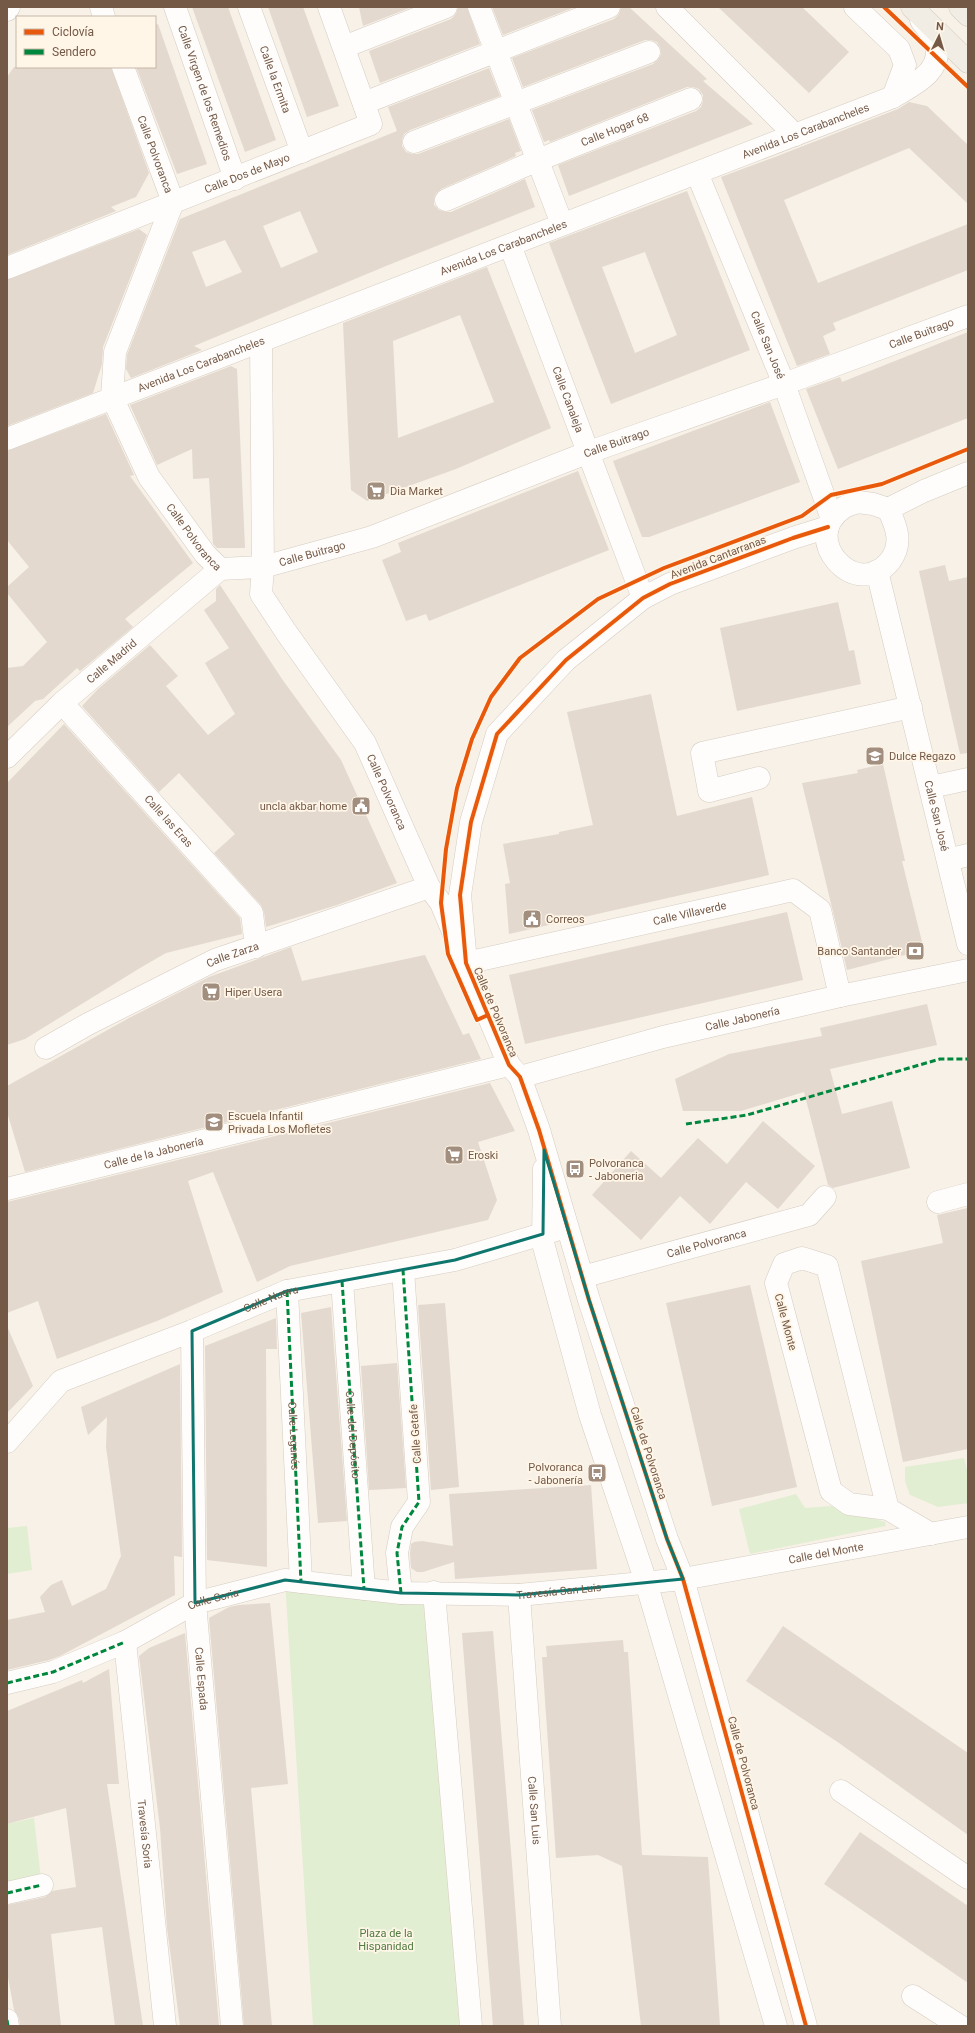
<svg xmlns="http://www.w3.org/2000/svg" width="975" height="2033" viewBox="0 0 975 2033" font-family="Roboto,sans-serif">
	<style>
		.green { fill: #e2eed1 }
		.building { fill: #e3d9cf; fill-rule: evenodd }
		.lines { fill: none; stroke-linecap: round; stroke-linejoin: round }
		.minor-casing { stroke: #d6ccc2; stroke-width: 23 }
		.major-casing { stroke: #d5ccc4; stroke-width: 23 }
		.minor { stroke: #fefdfb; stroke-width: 22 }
		.major { stroke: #f2ede4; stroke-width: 22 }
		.quiet { stroke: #00873e; stroke-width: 3; stroke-dasharray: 6 3; stroke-linecap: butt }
		.cycleway-casing { stroke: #fff6e8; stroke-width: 6 }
		.cycleway { stroke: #e8590c; stroke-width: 4 }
		.marked { fill: none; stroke: #0f766e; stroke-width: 3; stroke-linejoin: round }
		.labels { text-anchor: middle; stroke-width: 3.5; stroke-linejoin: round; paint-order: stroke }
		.street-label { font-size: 11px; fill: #755947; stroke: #fff6e8 }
		.poi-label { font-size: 11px; fill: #755947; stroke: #fff6e8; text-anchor: start }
		.park-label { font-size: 11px; fill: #4f7b3f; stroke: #fff6e8 }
	</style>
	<rect width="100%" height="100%" fill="#f7f1e7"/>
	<!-- green -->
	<g class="green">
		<polygon points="964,1458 968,1474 968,1503 938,1507 910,1495 905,1481 905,1467"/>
		<polygon points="796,1494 805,1508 831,1506 885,1522 886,1526 750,1554 739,1509"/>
		<polygon points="27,1526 32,1570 7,1574 7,1528"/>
		<polygon points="285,1580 434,1592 471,2026 313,2026"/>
		<polygon points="34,1818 41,1879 7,1887 7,1824"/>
	</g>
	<!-- building -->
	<g class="building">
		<polygon points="192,7 228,7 276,140 245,152"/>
		<polygon points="268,7 303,7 339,106 307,117"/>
		<polygon points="359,7 412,7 363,26"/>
		<polygon points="458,7 467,7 480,44 380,83 369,51 451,19 456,14"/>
		<polygon points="492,7 575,7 503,35"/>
		<polygon points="621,7 629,7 707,79 703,81 753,124 569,196 558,165 696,111 701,107 703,101 703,95 699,89 693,87 687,87 550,142 549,140 544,142 532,110 653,64 658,60 661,54 660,47 657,42 651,40 645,40 523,87 512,58 614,19 619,14"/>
		<polygon points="718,7 802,7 849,52 809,93"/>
		<polygon points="158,24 207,164 177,174 136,67 155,67 155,25"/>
		<polygon points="14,67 111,67 149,173 136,197 111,207 116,211 7,255 7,77"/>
		<path d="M489,68L500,96L410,130L404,134L402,140V146L406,152L412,154H418L509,119L521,151L515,153L516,156L441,189L436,193L434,199V205L439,210L445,212H451L525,179L535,207L386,266L194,346L202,350L131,378L126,369L127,355L180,219L397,131L388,107ZM300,211L318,252L281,268L263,226ZM225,240L242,272L206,287L192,252Z"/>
		<polygon points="909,102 927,106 968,145 968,204 909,148 784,200 818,283 968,224 968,270 833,323 836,330 823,336 830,354 797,366 721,177 775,157 898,109"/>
		<path d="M687,191L750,350L611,404L549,243ZM645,252L677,335L635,353L602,267Z"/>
		<polygon points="139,229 147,235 103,347 102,364 93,393 7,426 7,280"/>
		<path d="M487,267L551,428L456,469L367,501L351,490L343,323ZM460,315L494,402L398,438L393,341Z"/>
		<polygon points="968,332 968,418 838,469 806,389 840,377 842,382"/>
		<polygon points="231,366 237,369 245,548 217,548 213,544 209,478 193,479 192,449 157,465 130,405"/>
		<polygon points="770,402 800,482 649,537 642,537 613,461"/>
		<polygon points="106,414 134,475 130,476 193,563 125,619 133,627 80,671 77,668 43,699 35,701 7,727 7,668 23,666 47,642 7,593 7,587 29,567 7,540 7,451"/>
		<polygon points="578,471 609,550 429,621 426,614 406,621 382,560 401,552 398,543"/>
		<polygon points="945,565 949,581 968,577 968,753 960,754 919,571"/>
		<polygon points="220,585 282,679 341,760 397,883 337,905 266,927 264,912 261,905 214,853 235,834 179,773 159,792 82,706 98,689 150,645 178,676 166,686 208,735 235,714 205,663 229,648 204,610 216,601 216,589"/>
		<polygon points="838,602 849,651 854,650 861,684 737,711 720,628"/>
		<polygon points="651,694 677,816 752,797 769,875 509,934 505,884 510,883 503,844 559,834 559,832 593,825 567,712"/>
		<polygon points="64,724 240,918 242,934 166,953 140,968 25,1039 7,1045 7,783"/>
		<polygon points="883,764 905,861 902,861 924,950 847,970 802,783 858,773 857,770"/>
		<polygon points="787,912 803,980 525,1044 509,975"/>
		<polygon points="291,947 302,981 425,955 463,1035 469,1033 481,1059 25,1172 7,1112 7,1086 129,1018 209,977"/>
		<polygon points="927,1004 937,1045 830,1069 842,1114 892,1101 910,1168 833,1188 828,1185 804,1092 741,1111 683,1111 675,1079 729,1054 822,1036 820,1028"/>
		<polygon points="490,1083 515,1131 478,1142 497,1200 488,1220 290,1266 257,1282 213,1172 188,1181 223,1292 157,1321 57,1359 38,1301 7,1313 7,1202"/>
		<polygon points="763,1121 815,1166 778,1209 746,1182 710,1224 680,1196 641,1240 592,1195 631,1151 661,1178 698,1138 727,1164"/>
		<polygon points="968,1208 968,1449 903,1462 861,1261 943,1243 937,1215"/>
		<polygon points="750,1285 797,1487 712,1506 666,1303"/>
		<polygon points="445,1303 459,1487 431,1490 418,1305"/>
		<polygon points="331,1307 347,1521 318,1523 301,1313"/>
		<polygon points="276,1318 277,1349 266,1349 267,1567 207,1560 205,1346"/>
		<polygon points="7,1326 33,1386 7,1413"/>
		<polygon points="397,1363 406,1488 369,1490 361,1366"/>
		<polygon points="180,1364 182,1557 174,1556 175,1595 60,1656 49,1660 7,1670 7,1620 45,1612 40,1597 51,1585 62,1580 72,1606 106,1589 121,1556 106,1447 107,1417 88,1435 81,1407"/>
		<polygon points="591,1485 597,1569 455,1579 454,1562 423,1572 417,1572 411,1568 410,1554 411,1544 414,1542 422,1541 453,1546 449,1494"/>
		<polygon points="270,1603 288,1784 251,1788 272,2026 244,2026 209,1618 229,1607 239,1605"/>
		<polygon points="783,1626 968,1753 968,1835 839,1743 746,1681"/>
		<polygon points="493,1631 512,1864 524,2026 493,2026 462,1633"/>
		<polygon points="185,1633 219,2026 180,2026 167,1928 160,1828 139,1656 149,1648"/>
		<polygon points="623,1640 624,1652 628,1652 642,1855 708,1857 720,2026 641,2026 622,1866 598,1855 556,1858 542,1657 547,1657 546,1646"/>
		<polygon points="109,1669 119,1784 107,1784 143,2026 115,2026 102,1927 51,1934 61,2026 20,2026 19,2018 14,2010 7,1972 7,1905 45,1897 52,1891 76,1887 66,1808 7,1824 7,1711 82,1680 83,1683"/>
		<polygon points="860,1832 968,1906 968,1983 824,1884"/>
	</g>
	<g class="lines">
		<defs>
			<g id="minor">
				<polyline points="101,7 104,17"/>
				<path id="s1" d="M175,7L235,179"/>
				<path id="s2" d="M249,7L302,152"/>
				<polyline points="479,7 562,224"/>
				<polyline points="667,7 795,135"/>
				<polyline points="855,7 899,49 905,65 893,97"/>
				<polyline points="7,10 9,7"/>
				<polyline points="344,47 446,7"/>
				<path id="s3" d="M123,67L173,202L115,352L112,397L149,477L205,554L220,569L263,567L261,594L286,632L365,743L429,887L441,903L466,963L793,890L820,910L840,996"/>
				<polyline points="364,103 609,7"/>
				<polyline points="414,142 649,52"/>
				<path id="s4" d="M697,173L784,384L832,519"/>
				<path id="s5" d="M446,200L538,160L691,99"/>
				<path id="s6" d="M510,245L643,598"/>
				<path id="s7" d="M7,268L371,124L329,7"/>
				<path id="s8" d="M261,342L263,567L372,537L589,452L784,384L968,316"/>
				<path id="s9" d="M7,439L893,97C913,85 943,72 936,44C934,36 926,27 921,20"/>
				<path d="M858,502L873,504L888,509C897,527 903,544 890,561C856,603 798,537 843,508C847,505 853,504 858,502Z"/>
				<polyline points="888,509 924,491 968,473"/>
				<path id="s10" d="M877,571L968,944"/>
				<path id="s11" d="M62,703L252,913L256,947"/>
				<path id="s12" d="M7,757L62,703L220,569"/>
				<polyline points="759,778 709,791 702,753 911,707"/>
				<polyline points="931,787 968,779"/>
				<polyline points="948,860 968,855"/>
				<path id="s13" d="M46,1048L88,1024L215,960L429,887"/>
				<path id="s14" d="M520,1077L663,1037L840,996L968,970"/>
				<polyline points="544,1169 543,1243 590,1415 646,1582 776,2026"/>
				<path id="s15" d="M7,1189L509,1065"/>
				<polyline points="938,1202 968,1194"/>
				<path id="s16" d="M582,1277L809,1215L825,1197"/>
				<polyline points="342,1281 364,1589"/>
				<polyline points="287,1291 301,1582"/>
				<path id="s17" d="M192,1331L195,1603L232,2026"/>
				<path id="s18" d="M7,1442L61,1381L192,1331L287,1291L455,1260L556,1230"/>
				<polyline points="888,1509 849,1504 831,1491 776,1283 784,1264 802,1258 827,1266 888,1509 931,1534"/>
				<polyline points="434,1592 471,2026"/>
				<polyline points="401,1593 397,1553 402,1527 419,1502 403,1270"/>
				<path id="s19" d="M519,1595L550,2026"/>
				<path id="s20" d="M125,1642L165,2026"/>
				<path id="s21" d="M7,1683L53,1672L125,1642L195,1603L285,1580L401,1593L519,1595L683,1579L968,1527"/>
				<polyline points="841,1791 968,1878"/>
				<polyline points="7,1893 42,1885"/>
				<polyline points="913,1996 960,2026"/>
				<polyline points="7,2020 8,2026"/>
				<polyline points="806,2026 683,1579 667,1539 589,1300 539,1130 520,1077 509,1065 466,963 460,895 471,822 497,734 566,660 643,598 670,584 793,538 828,527"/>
			</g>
			<g id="major">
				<polyline points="912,7 968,62"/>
				<polyline points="960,7 968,15"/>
			</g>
		</defs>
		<!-- minor casing -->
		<use href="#minor" class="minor-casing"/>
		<!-- major casing -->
		<use href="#major" class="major-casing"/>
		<!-- minor -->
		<use href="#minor" class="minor"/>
		<!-- major -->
		<use href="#major" class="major"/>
		<!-- quiet -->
		<g class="quiet">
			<polyline points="686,1124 747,1115 940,1059 968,1059"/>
			<path id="s22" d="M342,1281L364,1589"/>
			<path id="s23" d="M287,1291L301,1582"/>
			<polyline points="401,1593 397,1553 402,1527 419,1502 403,1270"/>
			<polyline points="7,1683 53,1672 125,1642"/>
			<polyline points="7,1893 42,1885"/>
			<polyline points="7,2020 8,2026"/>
		</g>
		<defs>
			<g id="cycleway">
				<polyline points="884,7 968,87"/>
				<polyline points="488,1015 477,1020 448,954 441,903 446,849 457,788 472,739 491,697 520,658 598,599 664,568 802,516 831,495 882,484 968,449"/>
				<polyline points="806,2026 683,1579 667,1539 589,1300 539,1130 520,1077 509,1065 466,963 460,895 471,822 497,734 566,660 643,598 670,584 793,538 828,527"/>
			</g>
		</defs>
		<!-- cycleway casing -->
		<use href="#cycleway" class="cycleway-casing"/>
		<!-- cycleway -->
		<use href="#cycleway" class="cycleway"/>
	</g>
	<!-- marked area -->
	<path class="marked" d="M544,1150L589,1300L667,1539L683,1579L519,1595L401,1593L285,1580L195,1603L192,1331L287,1291L455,1260L543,1234Z"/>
	<!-- icons -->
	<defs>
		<symbol id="supermarket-square" viewBox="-11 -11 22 22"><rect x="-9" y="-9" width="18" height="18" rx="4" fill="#a28e7f" stroke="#fff6e8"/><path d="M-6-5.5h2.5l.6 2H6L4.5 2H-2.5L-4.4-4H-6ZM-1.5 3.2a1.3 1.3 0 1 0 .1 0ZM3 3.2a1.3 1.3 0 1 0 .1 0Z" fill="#fff"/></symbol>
		<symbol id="school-square" viewBox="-11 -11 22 22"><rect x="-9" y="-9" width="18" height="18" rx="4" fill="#a28e7f" stroke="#fff6e8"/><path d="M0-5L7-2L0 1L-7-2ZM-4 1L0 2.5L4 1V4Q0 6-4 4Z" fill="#fff"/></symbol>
		<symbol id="civic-square" viewBox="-11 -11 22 22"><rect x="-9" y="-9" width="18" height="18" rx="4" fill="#a28e7f" stroke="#fff6e8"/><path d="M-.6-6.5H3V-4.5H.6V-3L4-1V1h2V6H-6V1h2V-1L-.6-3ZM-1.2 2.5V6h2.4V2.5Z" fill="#fff"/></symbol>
		<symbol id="bank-square" viewBox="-11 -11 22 22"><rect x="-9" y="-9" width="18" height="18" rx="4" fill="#a28e7f" stroke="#fff6e8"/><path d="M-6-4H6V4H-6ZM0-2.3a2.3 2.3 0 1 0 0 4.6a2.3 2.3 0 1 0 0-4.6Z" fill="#fff"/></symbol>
		<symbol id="bus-square" viewBox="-11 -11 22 22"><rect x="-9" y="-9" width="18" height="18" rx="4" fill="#a28e7f" stroke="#fff6e8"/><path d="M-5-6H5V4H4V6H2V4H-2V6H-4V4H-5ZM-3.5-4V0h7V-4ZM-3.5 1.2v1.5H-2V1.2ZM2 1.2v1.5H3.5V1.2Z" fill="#fff"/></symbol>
	</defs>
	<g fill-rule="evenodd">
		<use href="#supermarket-square" x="365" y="480" width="22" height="22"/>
		<use href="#school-square" x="864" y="745" width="22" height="22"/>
		<use href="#civic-square" x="350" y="795" width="22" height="22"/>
		<use href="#civic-square" x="521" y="908" width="22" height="22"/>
		<use href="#bank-square" x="904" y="940" width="22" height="22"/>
		<use href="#supermarket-square" x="200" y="981" width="22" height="22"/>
		<use href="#school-square" x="203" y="1111" width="22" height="22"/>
		<use href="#supermarket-square" x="443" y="1144" width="22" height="22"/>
		<use href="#bus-square" x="564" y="1158" width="22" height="22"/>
		<use href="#bus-square" x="586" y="1462" width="22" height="22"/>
	</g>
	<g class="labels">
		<!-- street labels -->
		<g class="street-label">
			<text dy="4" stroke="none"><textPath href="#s2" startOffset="77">Calle la Ermita</textPath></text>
			<text dy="4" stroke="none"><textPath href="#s1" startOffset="91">Calle Virgen de los Remedios</textPath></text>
			<text dy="4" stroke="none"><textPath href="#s5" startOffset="183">Calle Hogar 68</textPath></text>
			<text dy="4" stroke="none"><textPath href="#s9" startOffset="856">Avenida Los Carabancheles</textPath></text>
			<text dy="4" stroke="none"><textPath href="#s3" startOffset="93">Calle Polvoranca</textPath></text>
			<text dy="4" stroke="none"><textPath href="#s7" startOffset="258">Calle Dos de Mayo</textPath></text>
			<text dy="4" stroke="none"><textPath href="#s9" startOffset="532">Avenida Los Carabancheles</textPath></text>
			<text dy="4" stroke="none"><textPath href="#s8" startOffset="924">Calle Buitrago</textPath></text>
			<text dy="4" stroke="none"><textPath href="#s4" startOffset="186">Calle San José</textPath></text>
			<text dy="4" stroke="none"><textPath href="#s9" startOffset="208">Avenida Los Carabancheles</textPath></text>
			<text dy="4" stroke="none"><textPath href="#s6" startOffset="165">Calle Canaleja</textPath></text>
			<text dy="4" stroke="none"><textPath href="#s8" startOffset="600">Calle Buitrago</textPath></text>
			<text dy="4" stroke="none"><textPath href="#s3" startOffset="513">Calle Polvoranca</textPath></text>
			<text dy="4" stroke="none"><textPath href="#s8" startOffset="276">Calle Buitrago</textPath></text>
			<text transform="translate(718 557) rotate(-21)" y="4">Avenida Cantarranas</text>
			<text dy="4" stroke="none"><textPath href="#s12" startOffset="142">Calle Madrid</textPath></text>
			<text dy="4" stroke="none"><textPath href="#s3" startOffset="860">Calle Polvoranca</textPath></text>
			<text dy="4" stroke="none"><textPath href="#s10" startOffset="252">Calle San José</textPath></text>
			<text dy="4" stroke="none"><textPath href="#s11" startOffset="159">Calle las Eras</textPath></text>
			<text dy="4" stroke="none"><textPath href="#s3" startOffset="1278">Calle Villaverde</textPath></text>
			<text dy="4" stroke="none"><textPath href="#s13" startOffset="209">Calle Zarza</textPath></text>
			<text transform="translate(496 1012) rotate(67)" y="4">Calle de Polvoranca</text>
			<text dy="4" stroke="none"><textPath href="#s14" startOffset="230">Calle Jabonería</textPath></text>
			<text dy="4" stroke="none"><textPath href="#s15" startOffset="151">Calle de la Jabonería</textPath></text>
			<text dy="4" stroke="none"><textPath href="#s16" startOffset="129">Calle Polvoranca</textPath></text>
			<text dy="4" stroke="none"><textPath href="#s18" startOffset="307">Calle Nueva</textPath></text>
			<text transform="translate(786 1322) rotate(75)" y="4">Calle Monte</text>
			<text transform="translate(415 1434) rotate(-94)" y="4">Calle Getafe</text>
			<text dy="4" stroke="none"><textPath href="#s22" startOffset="154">Calle del Depósito</textPath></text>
			<text dy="4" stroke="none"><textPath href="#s23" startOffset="145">Calle Leganés</textPath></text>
			<text transform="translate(649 1453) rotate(72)" y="4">Calle de Polvoranca</text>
			<text dy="4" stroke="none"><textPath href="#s21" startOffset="843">Calle del Monte</textPath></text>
			<text dy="4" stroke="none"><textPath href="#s21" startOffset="573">Travesía San Luis</textPath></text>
			<text dy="4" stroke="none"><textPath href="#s21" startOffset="224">Calle Soria</textPath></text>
			<text dy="4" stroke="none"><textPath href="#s17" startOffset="348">Calle Espada</textPath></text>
			<text transform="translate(744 1763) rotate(75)" y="4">Calle de Polvoranca</text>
			<text dy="4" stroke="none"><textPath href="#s19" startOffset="216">Calle San Luis</textPath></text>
			<text dy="4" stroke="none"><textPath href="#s20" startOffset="193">Travesía Soria</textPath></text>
		</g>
		<!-- poi labels -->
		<g class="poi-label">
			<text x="390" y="495">Dia Market</text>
			<text x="889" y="760">Dulce Regazo</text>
			<text x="347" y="810" text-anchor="end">uncla akbar home</text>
			<text x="546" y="923">Correos</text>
			<text x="901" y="955" text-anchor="end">Banco Santander</text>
			<text x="225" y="996">Hiper Usera</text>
			<text x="228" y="1120">Escuela Infantil<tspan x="228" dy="13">Privada Los Mofletes</tspan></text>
			<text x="468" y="1159">Eroski</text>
			<text x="589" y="1167">Polvoranca<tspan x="589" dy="13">- Jaboneria</tspan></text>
			<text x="583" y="1471" text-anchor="end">Polvoranca<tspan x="583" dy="13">- Jabonería</tspan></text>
		</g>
		<!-- park labels -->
		<g class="park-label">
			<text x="386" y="1937">Plaza de la<tspan x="386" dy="13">Hispanidad</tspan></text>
		</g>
	</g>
	<!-- border -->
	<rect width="975" height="2033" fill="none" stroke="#755947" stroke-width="16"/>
	<!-- legend -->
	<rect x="16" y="16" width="140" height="52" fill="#fff6e8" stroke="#c8b7a8"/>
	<rect x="24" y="29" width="20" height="6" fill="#e8590c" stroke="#c8b7a8"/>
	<text x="52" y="36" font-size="12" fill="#755947">Ciclovía</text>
	<rect x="24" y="49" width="20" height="6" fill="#00873e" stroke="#c8b7a8"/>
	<text x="52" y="56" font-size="12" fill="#755947">Sendero</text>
	<!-- north arrow -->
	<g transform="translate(939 36) rotate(5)" stroke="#fff6e8" stroke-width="3" paint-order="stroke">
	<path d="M0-3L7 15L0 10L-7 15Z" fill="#755947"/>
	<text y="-6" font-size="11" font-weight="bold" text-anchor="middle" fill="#755947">N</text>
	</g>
</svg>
